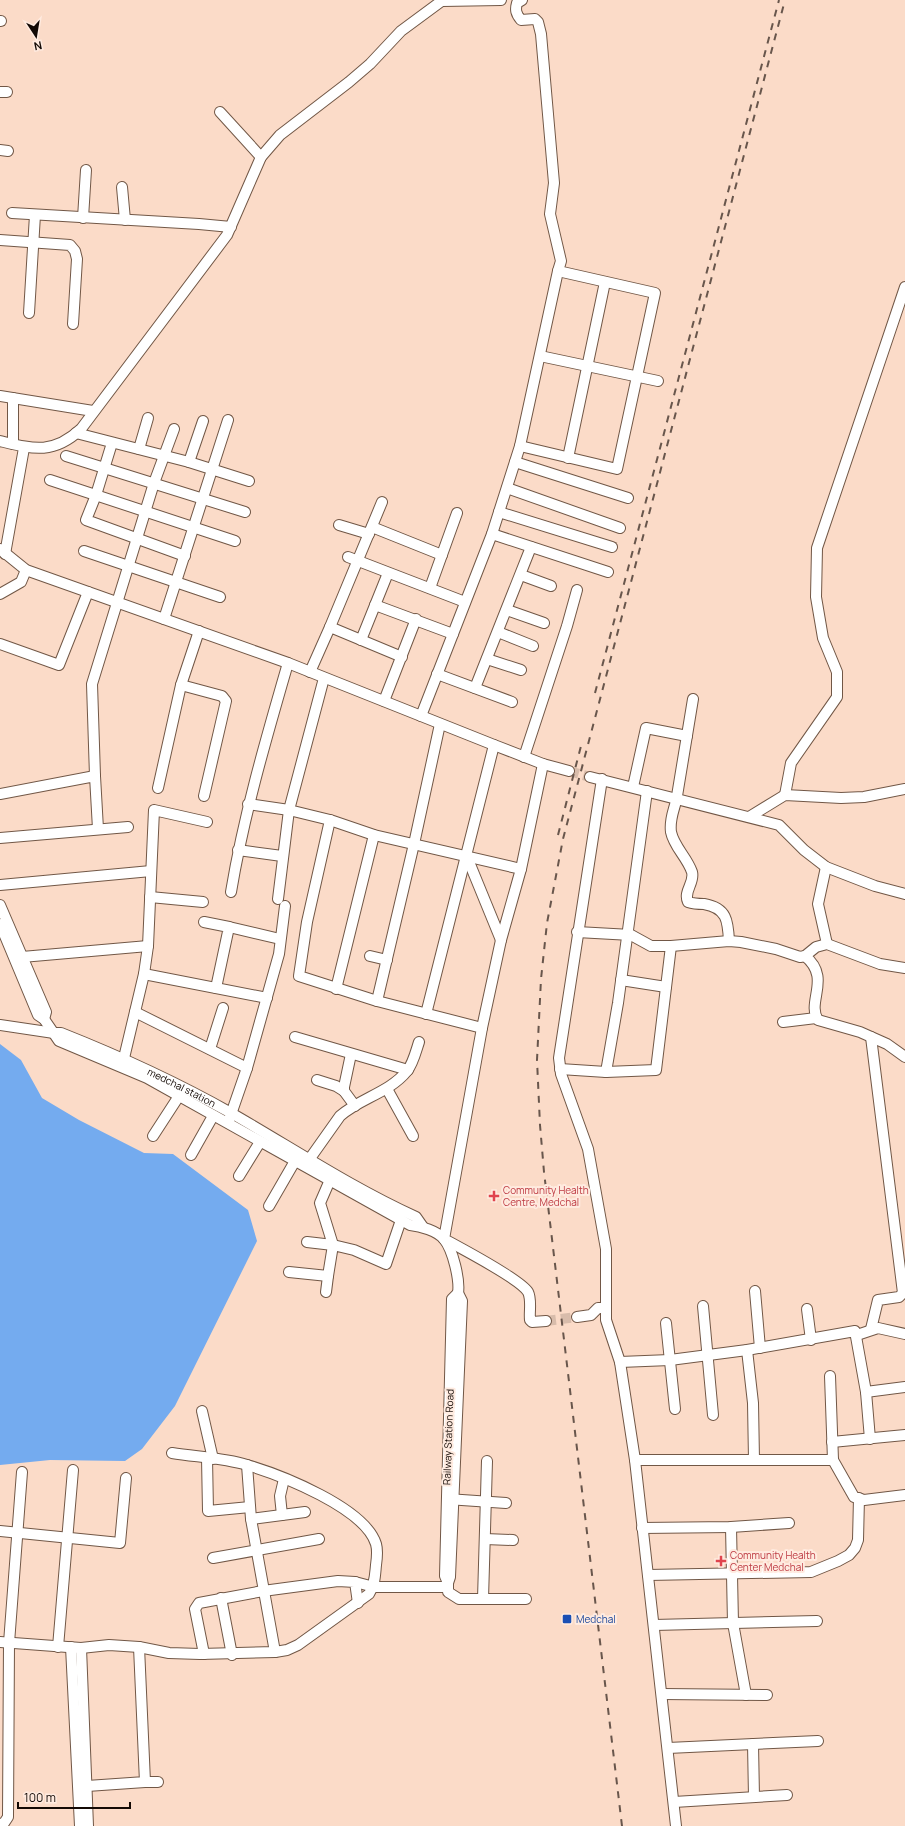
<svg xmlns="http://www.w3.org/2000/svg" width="905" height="1826" viewBox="0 0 905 1826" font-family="Manrope,sans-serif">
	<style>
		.water { fill: #74abef }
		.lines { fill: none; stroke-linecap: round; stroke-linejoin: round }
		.minor-tunnel { stroke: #d8bcab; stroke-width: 10; stroke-dasharray: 10 5; stroke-linecap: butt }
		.minor-casing { stroke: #715746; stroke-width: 12 }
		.minor { stroke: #fff; stroke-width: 10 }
		.rail { stroke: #68564c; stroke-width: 2; stroke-dasharray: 7 7; stroke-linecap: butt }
		.health-dot { fill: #e0444e; stroke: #ffebe0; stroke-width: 1.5 }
		.transit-dot { fill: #1a4fb4; stroke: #ffebe0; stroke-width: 1.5 }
		.labels { text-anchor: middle; stroke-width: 4; stroke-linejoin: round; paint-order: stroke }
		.street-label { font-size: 10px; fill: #130904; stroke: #ffebe0 }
		.health-label { font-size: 10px; fill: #be3a42; stroke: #ffebe0; text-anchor: start }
		.transit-label { font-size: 10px; fill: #164399; stroke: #ffebe0; text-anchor: start }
	</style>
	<rect width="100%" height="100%" fill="#fbdbc8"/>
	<!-- water -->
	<polygon class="water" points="0,1044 21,1060 42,1098 79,1120 144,1153 173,1154 248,1210 257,1241 175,1406 142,1449 125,1461 50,1460 0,1465"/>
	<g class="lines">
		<!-- minor-tunnel -->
		<g class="minor-tunnel">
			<polyline points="569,771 590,777"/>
			<polyline points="546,1321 577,1317"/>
		</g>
		<defs>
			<g id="minor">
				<polyline points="442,1 501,0"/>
				<polyline points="0,21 1,21"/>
				<polyline points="0,92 7,92"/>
				<polyline points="220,112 261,157"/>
				<polyline points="0,150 8,151"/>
				<polyline points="122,187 125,220"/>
				<polyline points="12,213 199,224 231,227"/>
				<polyline points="83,218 86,170"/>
				<polyline points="0,240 70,245 75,251 77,259 73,324"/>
				<polyline points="29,313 35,215"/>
				<polyline points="540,356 658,381"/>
				<polyline points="0,396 93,411"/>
				<polyline points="76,433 189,462 249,481"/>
				<path d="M0,441C33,449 53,455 81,429L227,235L261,157L280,135L349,82L370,64L401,31L443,0"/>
				<polyline points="112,443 96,495 86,520 185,556"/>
				<polyline points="13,444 13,398"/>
				<polyline points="520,446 617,469 655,293 558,271"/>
				<polyline points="139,449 148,418"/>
				<polyline points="66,456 245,512"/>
				<polyline points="568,458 605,282"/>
				<polyline points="189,462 203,421"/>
				<polyline points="515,462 628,498"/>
				<polyline points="50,480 235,541"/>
				<polyline points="507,488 620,528"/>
				<polyline points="499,512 612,547"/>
				<polyline points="339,525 369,534"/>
				<polyline points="372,527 442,555"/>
				<polyline points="492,534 608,572"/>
				<polyline points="0,549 26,570 288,663 494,745 543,764 569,771"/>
				<polyline points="84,551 220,597"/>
				<polyline points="5,554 24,448"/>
				<polyline points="348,557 465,602"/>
				<polyline points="521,575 551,586"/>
				<polyline points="430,588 457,513"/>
				<polyline points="0,594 21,582 26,570"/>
				<polyline points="375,605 453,634"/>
				<polyline points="507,610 544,623"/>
				<polyline points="164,619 228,420"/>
				<polyline points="330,627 382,502"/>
				<polyline points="498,632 533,646"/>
				<polyline points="361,640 388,573"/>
				<polyline points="0,644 59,665 88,592"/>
				<polyline points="487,659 521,670"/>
				<polyline points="310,672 330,627 402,657"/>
				<polyline points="437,674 512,702"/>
				<polyline points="181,685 222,696 226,701 204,796"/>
				<polyline points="475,688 531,547"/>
				<path d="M693,699C688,731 682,764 677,796C675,809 669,818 671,832C674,847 687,857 692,872C695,883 683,891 688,902C694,904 698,904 704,904C727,908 728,921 729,941"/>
				<polyline points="384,701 416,619"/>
				<path d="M421,716L492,534L520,446L558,271L561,261L550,214L554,183L541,34L538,22L535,19L521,20C516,14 515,10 517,3L522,0"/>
				<polyline points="440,724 414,844 377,1001 482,1028"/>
				<polyline points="524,757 567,626 577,590"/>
				<path d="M543,764L521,869L501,940L482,1028L444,1239C459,1247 521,1280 528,1292C532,1300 529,1312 530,1320L532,1322L546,1321"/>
				<polyline points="95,776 92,684 154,483 174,429"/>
				<polyline points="590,777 779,825 804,850 826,867 875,886 905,894"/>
				<polyline points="602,779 559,1058 561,1074 588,1149 606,1249 606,1320 620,1362 635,1460 676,1826"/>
				<polyline points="633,787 646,728 687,736"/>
				<polyline points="158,788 181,685 199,631"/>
				<polyline points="0,794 95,776 98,829"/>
				<polyline points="785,795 791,763 837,697 837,672 823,638 816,597 817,548 905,287"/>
				<polyline points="248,804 289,810 330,820 374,835 521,869"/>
				<polyline points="749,817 785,795 841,798 864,797 905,789"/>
				<polyline points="330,820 307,922 299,976 377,1001"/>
				<polyline points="0,838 128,827"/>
				<polyline points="238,850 282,856"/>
				<polyline points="467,857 501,940"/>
				<polyline points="826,867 818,904 827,944"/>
				<polyline points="0,885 151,871"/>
				<path d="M231,892C244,814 266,739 288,663"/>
				<polyline points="150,897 203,902"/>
				<polyline points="278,899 289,810 324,678"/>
				<polyline points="0,905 46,1012 44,1019"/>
				<polyline points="204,922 229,927 216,988"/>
				<path d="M0,924L38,1015L44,1019L59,1041L147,1078L410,1225C421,1226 437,1231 444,1239C453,1250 460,1280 458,1293"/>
				<polyline points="229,927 280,939"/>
				<polyline points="577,932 631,935 651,946 671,946 729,941 741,942 776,949 800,957 805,956 816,947 827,944 880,964 905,968"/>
				<polyline points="370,956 387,960"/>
				<path d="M805,956C832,978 806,1002 818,1020L860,1032L887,1044L905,1057"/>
				<polyline points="22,957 148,946"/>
				<polyline points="144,974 267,998"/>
				<polyline points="621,980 666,987"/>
				<polyline points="336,989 374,835"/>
				<polyline points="135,1012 247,1068"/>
				<polyline points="426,1014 494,745"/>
				<polyline points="783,1022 816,1018"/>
				<path id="s1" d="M0,1025L54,1033H61C119,1056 176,1082 231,1113C292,1148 352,1188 416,1217L423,1227"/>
				<polyline points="295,1037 408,1070"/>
				<polyline points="871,1037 903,1293 899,1297 878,1300 871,1329"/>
				<polyline points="210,1049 223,1008"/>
				<polyline points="351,1054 344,1087 344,1091 355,1106"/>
				<polyline points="124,1058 144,974 148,946 154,810 207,822"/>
				<polyline points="560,1069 606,1072 656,1070 671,946"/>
				<polyline points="606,1072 618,1003 647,791"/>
				<polyline points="317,1080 336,1086 344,1091"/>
				<polyline points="387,1089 413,1136"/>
				<polyline points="229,1120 247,1068 279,954 285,906"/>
				<polyline points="153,1136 179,1096"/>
				<polyline points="191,1155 213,1116"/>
				<path d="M306,1164L340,1116C360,1098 389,1093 407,1071C413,1064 416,1051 419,1042"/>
				<polyline points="239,1176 260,1142"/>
				<polyline points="269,1206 295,1161"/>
				<polyline points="307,1242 333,1245 320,1203 330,1180"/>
				<polyline points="289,1272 328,1276 333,1245 354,1250 386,1264 401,1220"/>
				<polyline points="755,1291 760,1348"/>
				<polyline points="326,1292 328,1276"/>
				<polygon points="458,1293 462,1301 450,1577 448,1583 445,1576 452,1299"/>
				<polyline points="703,1306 713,1415"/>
				<polyline points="807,1309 811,1340"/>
				<polyline points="577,1317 591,1315 598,1308 605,1308"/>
				<polyline points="666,1323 675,1409"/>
				<polyline points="857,1335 878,1328 905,1334"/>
				<polyline points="747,1350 753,1403 754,1460"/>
				<polyline points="620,1362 670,1360 747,1350 855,1331 866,1392 870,1439"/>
				<polyline points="830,1376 833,1460"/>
				<polyline points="866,1392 905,1387"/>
				<polyline points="202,1411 213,1459"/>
				<polyline points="832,1442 905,1435"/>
				<polyline points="207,1458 208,1511 250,1507"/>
				<polyline points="635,1460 833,1460 854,1497 864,1500 905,1495"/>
				<polyline points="247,1465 251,1519 275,1652"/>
				<polyline points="447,1499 506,1503"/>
				<polyline points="282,1515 280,1496 284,1479"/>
				<polyline points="251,1519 305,1512"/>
				<polyline points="731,1527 733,1623 746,1695"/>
				<polyline points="642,1528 731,1527 789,1523"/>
				<polyline points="0,1531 120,1543 126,1478"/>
				<polyline points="485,1539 513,1540"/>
				<polyline points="213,1558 319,1539"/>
				<polyline points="648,1575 811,1572 838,1561 849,1555 855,1548 858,1540 859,1498"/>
				<polyline points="355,1582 374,1587 448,1587"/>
				<polyline points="448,1583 448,1592 459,1599 526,1599"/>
				<polyline points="221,1598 232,1655"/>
				<polyline points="483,1599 487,1461"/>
				<polyline points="654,1625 817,1621"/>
				<path d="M0,1642L81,1648L109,1645L139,1647L169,1653L200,1654L275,1652L287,1650L298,1645L369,1594C375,1585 375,1575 376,1565C377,1558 378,1551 376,1544C365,1508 281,1475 247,1465C224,1458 197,1457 172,1453"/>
				<polyline points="58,1647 73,1470"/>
				<polyline points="71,1647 80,1826"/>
				<polyline points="81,1648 88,1826"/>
				<polyline points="204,1654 195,1609 199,1603 263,1591 338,1581 355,1582 358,1603"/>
				<polyline points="662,1694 767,1695"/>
				<polyline points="753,1744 754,1797"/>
				<polyline points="668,1748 818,1741"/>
				<polyline points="145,1782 158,1782"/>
				<polyline points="87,1786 145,1782 139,1647"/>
				<polyline points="674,1802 787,1795"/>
				<polyline points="0,1824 4,1823 8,1817 9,1643 22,1472"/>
			</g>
		</defs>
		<!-- minor casing -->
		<use href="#minor" class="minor-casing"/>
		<!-- minor -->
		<use href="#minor" class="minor"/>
		<!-- rail -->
		<g class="rail">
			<polyline points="595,693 779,0"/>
			<polyline points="558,835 582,742"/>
			<polyline points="622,1826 544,1172 540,1125 537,1060 541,979 547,923 563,839 785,0"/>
		</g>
	</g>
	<!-- markers -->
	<g class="health-dot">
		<path d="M492 1190h4v4h4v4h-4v4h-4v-4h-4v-4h4z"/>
		<path d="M719 1555h4v4h4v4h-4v4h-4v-4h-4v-4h4z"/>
	</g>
	<rect class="transit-dot" x="562" y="1614" width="10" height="10" rx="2"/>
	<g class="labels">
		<!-- street labels -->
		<g class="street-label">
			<text dy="4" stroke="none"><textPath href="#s1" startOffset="194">medchal station</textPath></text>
			<text transform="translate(448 1437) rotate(-88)" y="4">Railway Station Road</text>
		</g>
		<!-- health labels -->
		<g class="health-label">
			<text x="503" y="1194">Community Health<tspan x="503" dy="12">Centre, Medchal</tspan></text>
			<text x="730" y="1559">Community Health<tspan x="730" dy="12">Center Medchal</tspan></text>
		</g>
		<!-- transit labels -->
		<g class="transit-label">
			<text x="576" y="1623">Medchal</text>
		</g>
	</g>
	<!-- north arrow -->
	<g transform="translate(36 36) rotate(168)" stroke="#ffebe0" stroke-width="3" paint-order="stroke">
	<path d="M0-3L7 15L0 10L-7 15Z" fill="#130904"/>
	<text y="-6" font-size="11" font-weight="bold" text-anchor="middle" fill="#130904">N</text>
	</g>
	<!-- scale -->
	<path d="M18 1802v6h112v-6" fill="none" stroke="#130904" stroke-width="2"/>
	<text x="24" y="1802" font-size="12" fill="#130904" stroke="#ffebe0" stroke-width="3" paint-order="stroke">100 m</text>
</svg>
